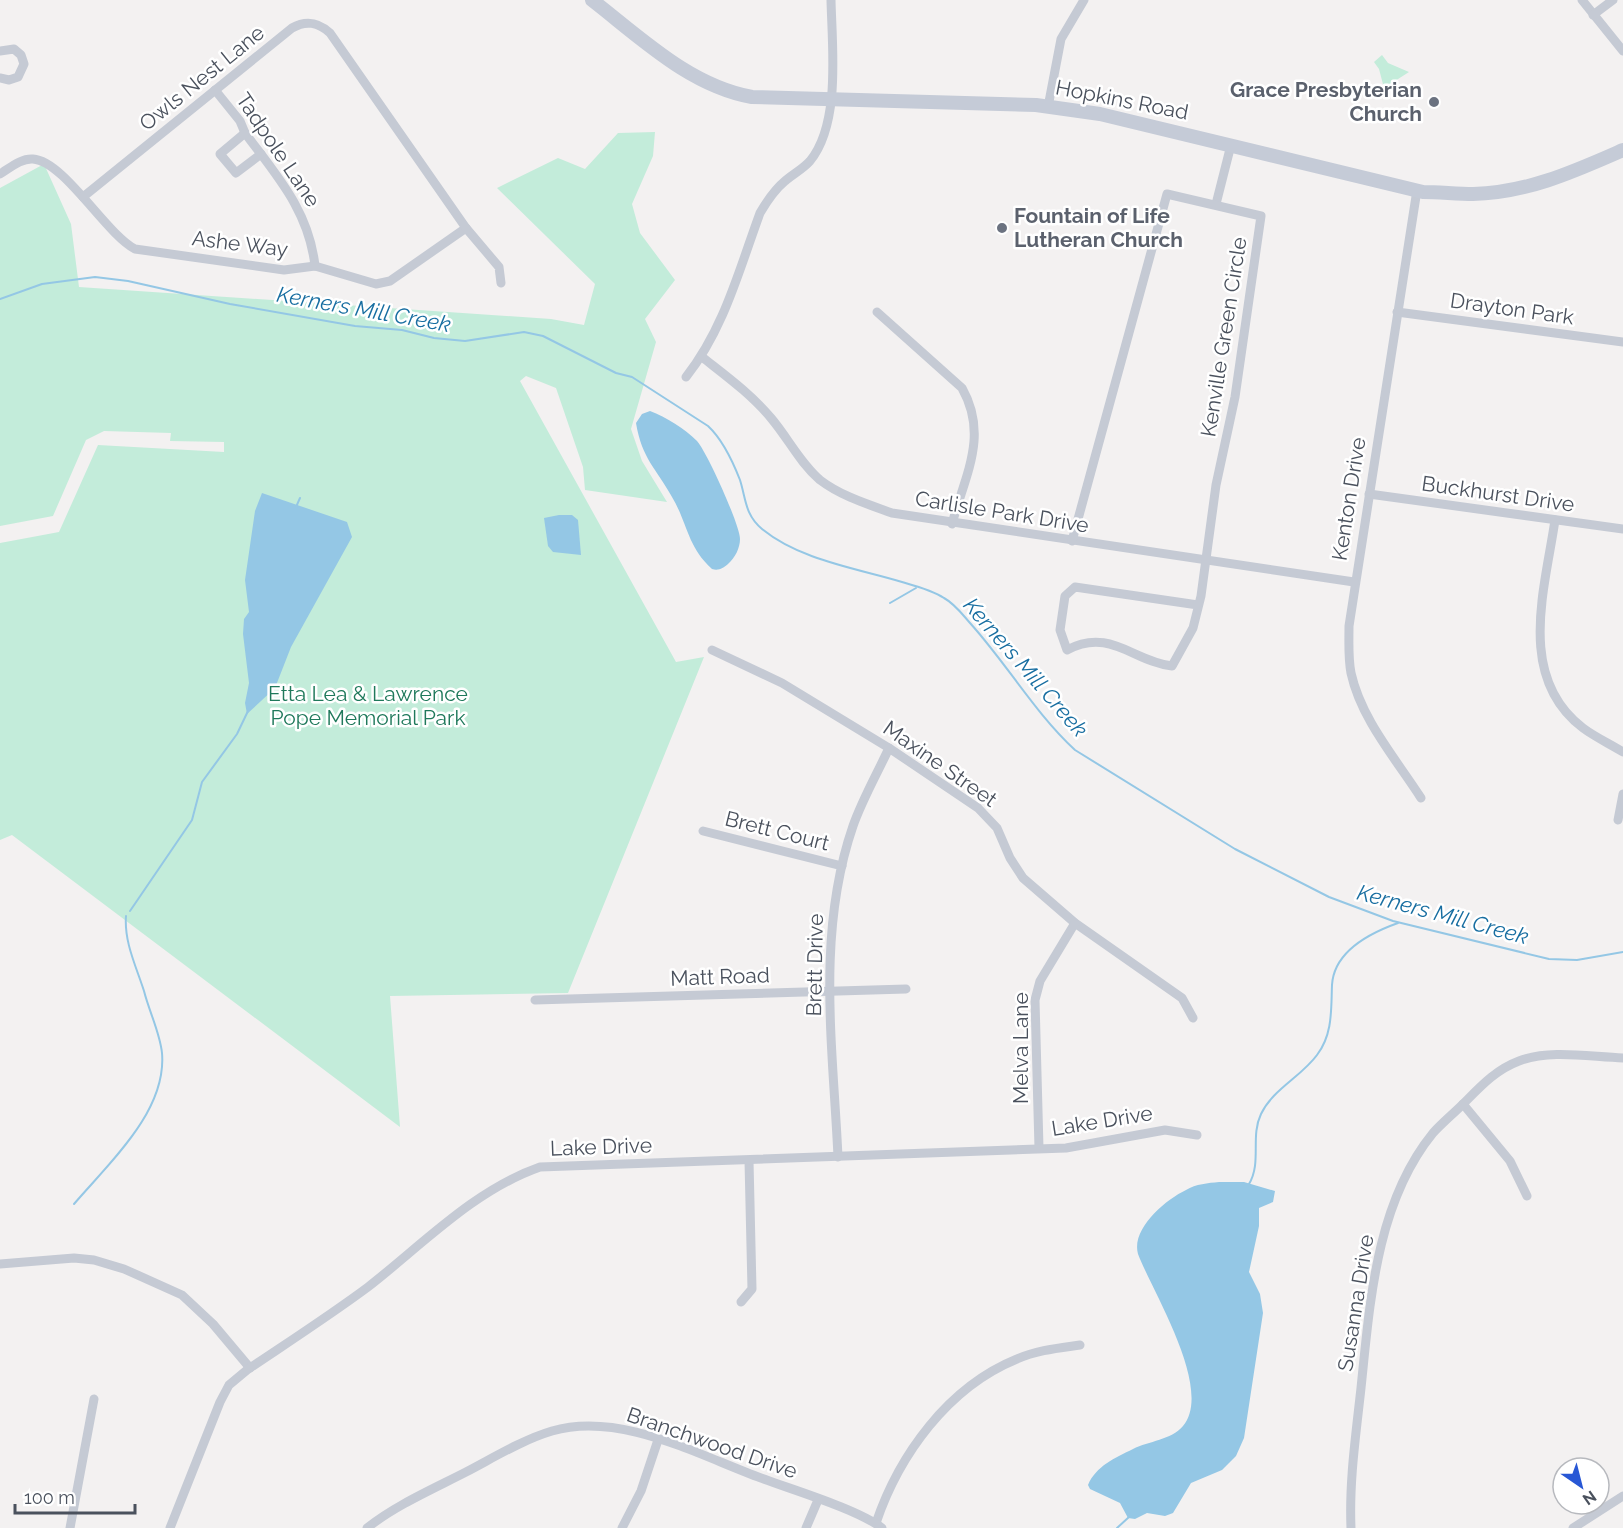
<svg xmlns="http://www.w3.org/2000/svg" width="1623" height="1528" viewBox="0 0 1623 1528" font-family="Raleway,sans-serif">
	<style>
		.green { fill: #c3ecda }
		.water { fill: #94c7e5 }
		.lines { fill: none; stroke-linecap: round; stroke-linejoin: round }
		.stream { stroke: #94c7e5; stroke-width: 2 }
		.street { stroke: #c5cad4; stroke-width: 9 }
		.secondary { stroke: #c5cbd7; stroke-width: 14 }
		.worship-dot { fill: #6b7280; stroke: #fff; stroke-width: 2 }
		.labels { text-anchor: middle; stroke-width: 5; stroke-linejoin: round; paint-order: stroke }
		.street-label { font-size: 21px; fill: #4a515d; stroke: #fff }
		.worship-label { font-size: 21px; font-weight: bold; fill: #5b616d; stroke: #fff; text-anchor: end }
		.park-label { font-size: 21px; fill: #1f795b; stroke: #fff }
		.water-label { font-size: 22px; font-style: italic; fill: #186ea1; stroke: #fff }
	</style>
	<rect width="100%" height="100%" fill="#f3f1f1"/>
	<!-- green -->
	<g class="green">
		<polygon points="1382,55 1388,63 1409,72 1384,88 1379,69 1374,62"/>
		<polygon points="655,132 653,156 632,204 640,233 675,280 645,319 656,342 631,429 642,461 667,502 585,490 583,467 556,388 526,376 520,381 676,662 704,657 568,993 390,996 400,1127 12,835 0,840 0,543 59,532 98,445 224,452 224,442 170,441 171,433 104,431 86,440 53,516 0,526 0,188 44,164 71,224 79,287 551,319 584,325 595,284 497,188 558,158 585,169 618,133"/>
	</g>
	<!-- water -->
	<g class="water">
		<path d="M650,411C666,417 685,429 697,441C707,452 740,525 740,539C740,548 735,558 728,564C723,568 719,571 712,569C687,546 688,524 672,497C656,468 642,459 636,423L642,414Z"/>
		<polygon points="262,493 347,522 352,537 291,647 275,688 247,714 245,703 249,683 243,634 244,619 249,612 245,580 255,511"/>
		<polygon points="559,515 572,515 578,520 581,555 553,552 548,546 544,518"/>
		<path d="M1219,1182H1244L1275,1191L1273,1202L1259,1208V1226L1249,1272L1260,1294L1263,1313L1244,1438L1236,1456L1222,1470L1191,1483L1173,1513L1165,1516L1147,1513L1135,1519L1128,1518L1120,1503L1090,1489L1088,1485C1096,1466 1115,1458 1133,1449C1149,1441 1171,1440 1183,1426C1214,1389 1152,1291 1138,1254C1131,1229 1165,1200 1186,1190C1196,1184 1208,1183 1219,1182Z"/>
	</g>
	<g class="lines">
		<!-- stream -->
		<g class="stream">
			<path d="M0,299L42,284L95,277L128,281L230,304L355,326L402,330L434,338L465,341L524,332L543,336L616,373L632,377L708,426C722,439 733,462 740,480C746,499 745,515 762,529C800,560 855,568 902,582C916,586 932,590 944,598C955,604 962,614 970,623C1007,664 1035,713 1075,750L1235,849L1329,897L1393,921L1549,959L1577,960L1623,952"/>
			<polyline points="296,507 300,498"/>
			<polyline points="890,603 916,588"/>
			<polyline points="130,911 192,820 202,782 237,734 248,711"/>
			<path d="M1249,1184C1262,1162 1250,1137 1261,1114C1272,1090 1302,1076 1317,1055C1333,1034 1331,1009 1332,985C1334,951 1370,933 1398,923"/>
			<path d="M74,1204C109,1163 167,1111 162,1053C160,1033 149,1011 144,991C136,966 124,942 126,916"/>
			<polyline points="1117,1528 1129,1517"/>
		</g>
		<!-- street -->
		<g class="street">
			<polyline points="1582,0 1623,51"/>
			<polyline points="1593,15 1613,0"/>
			<polyline points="0,51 14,49 21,55 24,64 18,77 9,80 0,78"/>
			<path d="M215,90L240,121L245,133C277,176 309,211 315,266"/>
			<polyline points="1048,107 1061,39 1084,0"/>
			<polyline points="245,133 220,154 236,173 261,154"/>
			<path d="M0,174C10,168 21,158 33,159C64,161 106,234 135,249L284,270L315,266L376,284L390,281L466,228L499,267L501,283"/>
			<path d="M1417,190L1349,626C1349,642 1348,658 1351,673C1361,719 1396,759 1421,798"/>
			<path d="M83,197L292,28C306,20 318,22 330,33L466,228"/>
			<polyline points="1216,204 1231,145"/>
			<path d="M877,312L962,388C989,436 965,475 952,524"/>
			<polyline points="1397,312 1623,342"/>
			<path d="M702,357C726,376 751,394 771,418C788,438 800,463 820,480C841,496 867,504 892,513L1354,582"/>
			<path d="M686,377C724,329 739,270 760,213C767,201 774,190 785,181C793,174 803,169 810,161C841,123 832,47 831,0"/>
			<polyline points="1369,494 1623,529"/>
			<path d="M1555,520C1545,589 1516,677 1583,728C1595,737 1610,744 1623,752"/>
			<path d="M1072,541L1167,194L1261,216L1235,397L1216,485L1201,596L1193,628L1172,666C1134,662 1110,627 1067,650L1060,630L1065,596L1075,587L1198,605"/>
			<polyline points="712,650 782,683 889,748 978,808 997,828 1010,858 1023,878 1075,923 1182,998 1193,1018"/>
			<polyline points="1618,820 1623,794"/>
			<polyline points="703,831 842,866"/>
			<polyline points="535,1000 906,989"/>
			<polyline points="1463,1104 1510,1161 1527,1196"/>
			<polyline points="1039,1148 1035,1000 1040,981 1075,923"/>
			<path d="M838,1157C833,1047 816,933 853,826C862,800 877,774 889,748"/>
			<polyline points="0,1264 74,1258 94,1260 124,1269 182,1295 213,1324 250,1368"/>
			<polyline points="741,1302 752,1289 749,1161"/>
			<path d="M876,1523C899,1455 948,1387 1017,1359C1037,1350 1059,1348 1080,1345"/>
			<polyline points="70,1528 94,1399"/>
			<path d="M170,1528L220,1402L229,1385L247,1370C287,1343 329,1316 368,1287C422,1245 474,1190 540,1167L1066,1148L1165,1130L1197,1135"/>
			<path d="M367,1528C396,1505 433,1489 466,1472C493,1458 522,1440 552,1431C620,1411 698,1455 761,1478C793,1490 857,1509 882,1528"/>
			<polyline points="622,1528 641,1491 658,1440"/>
			<polyline points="806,1528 818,1500"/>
			<path d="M1351,1528C1349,1481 1356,1434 1361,1388C1370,1302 1376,1203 1433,1133C1442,1123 1453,1114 1462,1105C1480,1087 1495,1070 1519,1061C1550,1049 1590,1057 1623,1058"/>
			<polyline points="1573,1528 1623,1496"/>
		</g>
		<!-- secondary -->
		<path class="secondary" d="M592,0C641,38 690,86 752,97L1036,105L1100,114L1423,192C1439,192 1457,194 1473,194C1527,193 1575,171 1623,150"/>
	</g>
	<!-- markers -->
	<g class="worship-dot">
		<circle cx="1434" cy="102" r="6"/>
		<circle cx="1002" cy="228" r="6"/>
	</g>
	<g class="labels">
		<!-- street labels -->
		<g class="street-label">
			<text transform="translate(202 78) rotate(-39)" y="7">Owls Nest Lane</text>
			<text transform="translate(1122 100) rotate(11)" y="7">Hopkins Road</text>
			<text transform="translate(278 150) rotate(56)" y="7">Tadpole Lane</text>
			<text transform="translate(240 244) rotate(7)" y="7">Ashe Way</text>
			<text transform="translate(1512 309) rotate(8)" y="7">Drayton Park</text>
			<text transform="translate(1224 337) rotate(-81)" y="7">Kenville Green Circle</text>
			<text transform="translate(1498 494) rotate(8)" y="7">Buckhurst Drive</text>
			<text transform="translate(1349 499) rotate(-81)" y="7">Kenton Drive</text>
			<text transform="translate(1002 512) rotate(9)" y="7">Carlisle Park Drive</text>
			<text transform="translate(940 764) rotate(35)" y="7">Maxine Street</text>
			<text transform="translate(777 831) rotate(14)" y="7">Brett Court</text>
			<text transform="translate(815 965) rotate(-89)" y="7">Brett Drive</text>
			<text transform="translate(720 977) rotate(-2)" y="7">Matt Road</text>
			<text transform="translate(1021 1048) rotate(-90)" y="7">Melva Lane</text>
			<text transform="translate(1102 1121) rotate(-9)" y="7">Lake Drive</text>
			<text transform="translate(601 1147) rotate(-2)" y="7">Lake Drive</text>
			<text transform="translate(1356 1303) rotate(-81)" y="7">Susanna Drive</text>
			<text transform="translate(712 1443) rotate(19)" y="7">Branchwood Drive</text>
		</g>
		<!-- worship labels -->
		<g class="worship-label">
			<text x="1422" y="97">Grace Presbyterian<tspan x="1422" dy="24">Church</tspan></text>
			<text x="1014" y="223" text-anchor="start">Fountain of Life<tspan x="1014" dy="24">Lutheran Church</tspan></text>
		</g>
		<!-- park labels -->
		<g class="park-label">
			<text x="368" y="701">Etta Lea &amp; Lawrence<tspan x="368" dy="24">Pope Memorial Park</tspan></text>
		</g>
		<!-- water labels -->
		<g class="water-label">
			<text transform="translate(364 309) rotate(10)" y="8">Kerners Mill Creek</text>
			<text transform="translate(1026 667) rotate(49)" y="8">Kerners Mill Creek</text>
			<text transform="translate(1443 914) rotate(15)" y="8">Kerners Mill Creek</text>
		</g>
	</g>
	<!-- north arrow -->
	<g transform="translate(1581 1486) rotate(145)"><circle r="28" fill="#ffffff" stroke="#b7b9be" stroke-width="1.5"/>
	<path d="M0-4.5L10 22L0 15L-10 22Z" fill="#2857d5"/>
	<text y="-9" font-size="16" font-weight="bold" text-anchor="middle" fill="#4a515d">N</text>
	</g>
	<!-- scale -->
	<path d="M15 1504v9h120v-9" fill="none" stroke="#4a515d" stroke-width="3"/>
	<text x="24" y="1504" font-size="18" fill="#4a515d" stroke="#ffffff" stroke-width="4.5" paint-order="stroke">100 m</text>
</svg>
